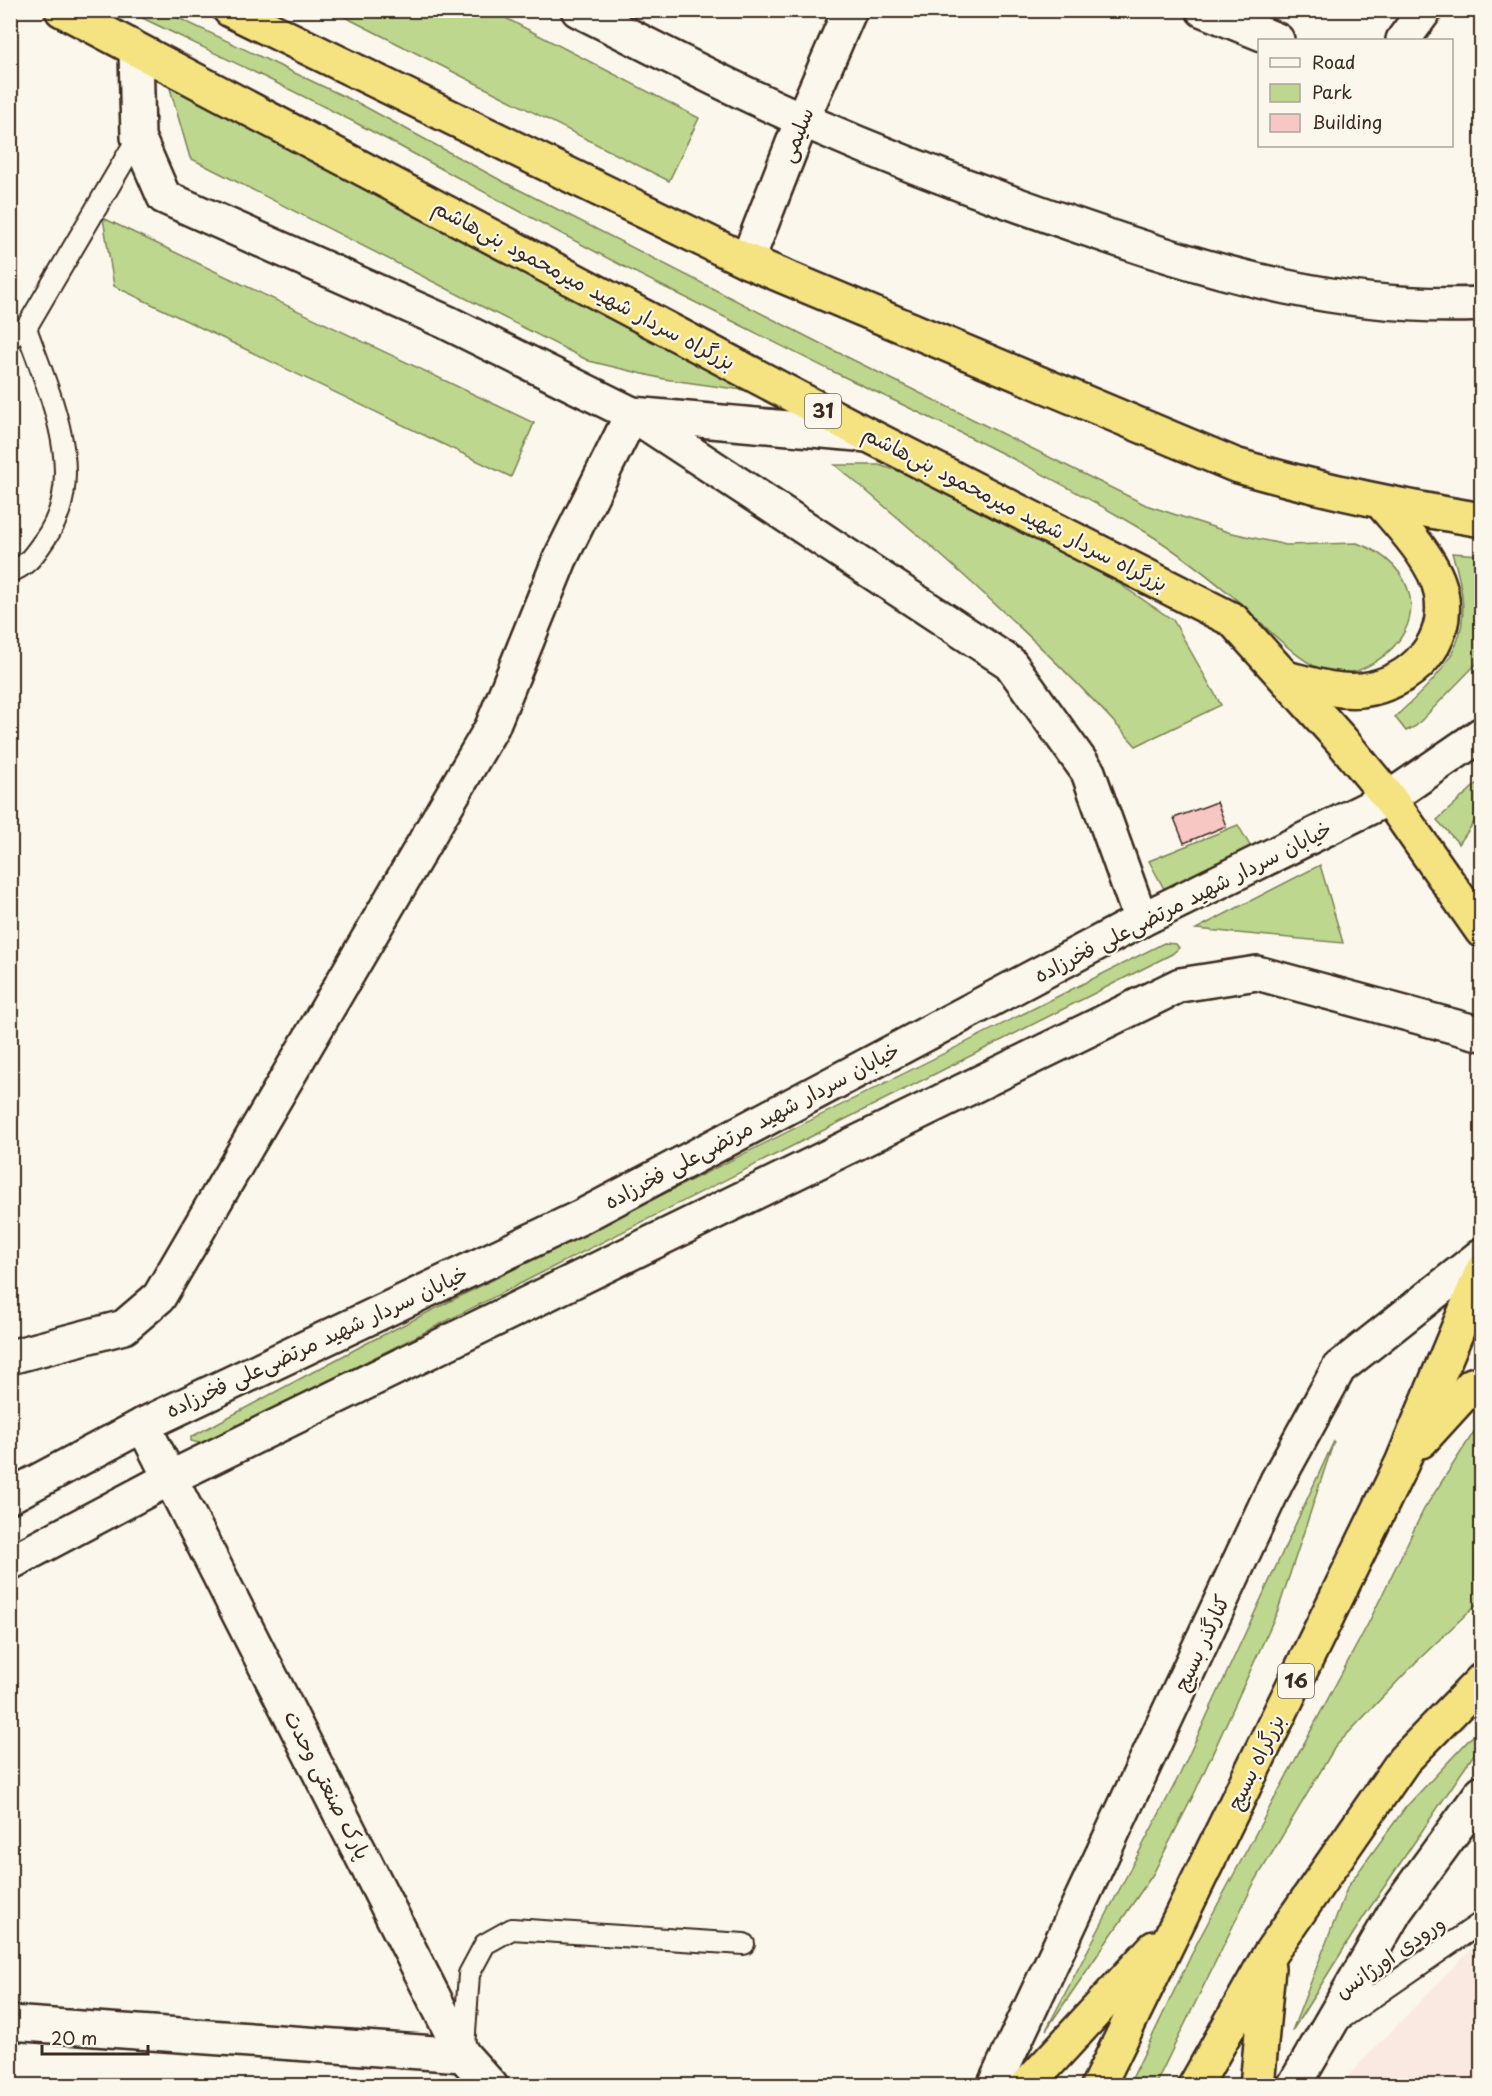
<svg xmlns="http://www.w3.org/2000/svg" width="1492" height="2096" viewBox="0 0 1492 2096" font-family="'Playpen Sans','Playpen Sans Arabic',sans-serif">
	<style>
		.built { fill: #fae9e0 }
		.green { fill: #bdd78e; stroke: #7c8056; stroke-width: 1.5 }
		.building { fill: #f7c7c3; stroke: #3b2a1e; stroke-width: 1.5 }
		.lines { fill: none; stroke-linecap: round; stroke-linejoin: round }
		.lane-casing { stroke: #3b2a1e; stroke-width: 24 }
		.street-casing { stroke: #3b2a1e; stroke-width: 38 }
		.secondary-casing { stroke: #3b2a1e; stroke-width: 38 }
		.highway-casing { stroke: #3b2a1e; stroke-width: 38 }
		.lane { stroke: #fbf7ec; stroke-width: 20 }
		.street { stroke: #fbf7ec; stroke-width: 33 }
		.secondary { stroke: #fbf7ec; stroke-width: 33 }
		.highway { stroke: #f5e382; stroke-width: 33 }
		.labels { text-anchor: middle; stroke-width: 4.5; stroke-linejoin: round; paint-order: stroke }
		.shield { fill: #fbf7ec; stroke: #75685c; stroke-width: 1.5 }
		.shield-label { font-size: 20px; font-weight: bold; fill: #3b2a1e }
		.street-label { font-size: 21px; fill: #3b2a1e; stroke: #fbf7ec }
	</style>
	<rect width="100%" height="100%" fill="#fbf7ec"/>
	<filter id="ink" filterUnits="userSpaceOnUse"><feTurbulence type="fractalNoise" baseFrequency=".0167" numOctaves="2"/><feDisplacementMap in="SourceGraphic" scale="12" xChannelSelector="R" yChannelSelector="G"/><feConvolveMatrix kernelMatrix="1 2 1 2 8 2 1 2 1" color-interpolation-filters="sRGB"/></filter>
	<g filter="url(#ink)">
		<!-- built -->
		<polygon class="built" points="1481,1941 1481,2085 1339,2085 1471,1949"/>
		<!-- green -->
		<g class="green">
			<path d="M128,11H164L360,104L502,181L837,352L1146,505L1228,532L1286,545L1357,543C1417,564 1432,626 1375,662C1366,668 1350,675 1338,674C1302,671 1258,617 1231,595C1201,570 1167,544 1134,525C1038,468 937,421 836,373C777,344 718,313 658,284C556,233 457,176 356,123C281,84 204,48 128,11Z"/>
			<polygon points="333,11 492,11 699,118 669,181"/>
			<polygon points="163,64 779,395 664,379 589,361 190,158"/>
			<polygon points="103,218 534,423 511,477 114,286"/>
			<path d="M835,465H879L941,484L1109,577L1173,620L1221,705L1136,746C1044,644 941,552 835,465Z"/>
			<path d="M1452,553L1481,555V659L1416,726L1406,731L1395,717C1454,663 1479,635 1452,553Z"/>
			<polygon points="1481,780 1481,812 1459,844 1437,820"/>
			<polygon points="1238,825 1257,858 1170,900 1149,861"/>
			<polygon points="1320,865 1343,943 1196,929"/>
			<polygon points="1164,943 1176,944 1179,948 1172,954 203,1444 191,1441 191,1437 369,1342"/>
			<polygon points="1481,1421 1481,1600 1416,1662 1335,1747 1253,1885 1155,2085 1129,2085 1197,1943 1368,1624 1424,1509"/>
			<polygon points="1334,1441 1278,1610 1195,1792 1153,1874 1046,2030 1180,1774"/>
			<polygon points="1481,1727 1481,1744 1363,1918 1292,2031 1348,1886 1405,1808"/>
		</g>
		<!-- building -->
		<polygon class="building" points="1217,802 1226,826 1184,843 1174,818"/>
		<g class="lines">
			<defs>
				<g id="lane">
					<polyline points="10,338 26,328 138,137"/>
					<path d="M10,572C27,566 33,556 43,542C91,479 49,394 26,328"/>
					<polyline points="1337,2022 1482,1922"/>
					<polyline points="464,2048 469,1974 485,1944 512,1929 744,1944"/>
				</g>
				<g id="street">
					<path d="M578,10C653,47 727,87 803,120C899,162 997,199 1096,232C1220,275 1348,311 1482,304"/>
					<polyline points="1203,10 1277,40"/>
					<polyline points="1403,40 1425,10"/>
					<polyline points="136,50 138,137 164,197 446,322 632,414 1010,663 1088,772 1141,920"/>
					<polyline points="10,1357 124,1327 159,1297 492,727 560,559 632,414 868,435"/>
					<polyline points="143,1425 463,2055 491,2086"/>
					<polyline points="10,2023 463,2055"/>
				</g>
				<g id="secondary">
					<polyline points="747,261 802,120 850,10"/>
					<polyline points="10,1496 143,1425 579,1218 1141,920 1389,798 1482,734"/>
					<polyline points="10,1563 172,1477 1180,985 1257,973 1482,1034"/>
					<polyline points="994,2086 1277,1481 1339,1368 1482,1255"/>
					<polyline points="1294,2086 1396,1910 1482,1792"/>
				</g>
				<g id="highway">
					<polyline points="62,10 868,435 1233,620 1342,741 1389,798 1482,931"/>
					<path d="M230,10L747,261L1235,465C1316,489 1398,506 1482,520"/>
					<path d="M1286,678C1310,684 1337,693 1362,690C1411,683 1451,644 1441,592C1435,561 1401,526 1381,502"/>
					<polyline points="1421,1441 1472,1385 1482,1382"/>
					<polyline points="1027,2086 1154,1948"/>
					<polyline points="1098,2086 1402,1463 1482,1271"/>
					<polyline points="1195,2086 1269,1955 1404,1760 1482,1680"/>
					<polyline points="1257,2086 1268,1968"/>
				</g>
			</defs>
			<!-- lane casing -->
			<use href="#lane" class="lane-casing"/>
			<!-- street casing -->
			<use href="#street" class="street-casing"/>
			<!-- secondary casing -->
			<use href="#secondary" class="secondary-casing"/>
			<!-- highway casing -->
			<use href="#highway" class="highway-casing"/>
			<!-- lane -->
			<use href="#lane" class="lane"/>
			<!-- street -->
			<use href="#street" class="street"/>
			<!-- secondary -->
			<use href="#secondary" class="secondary"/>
			<!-- highway -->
			<use href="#highway" class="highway"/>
		</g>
	</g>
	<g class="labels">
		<!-- shield labels -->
		<g class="shield">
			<rect x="805" y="394" width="36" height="34" rx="4.5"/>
			<rect x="1278" y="1664" width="36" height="34" rx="4.5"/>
		</g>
		<g class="shield-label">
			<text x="823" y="418">31</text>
			<text x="1296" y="1688">16</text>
		</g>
		<!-- street labels -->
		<g class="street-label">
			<text transform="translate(797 135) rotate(-68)" y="7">سلیمی</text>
			<text transform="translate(584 285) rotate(28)" y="7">بزرگراه سردار شهید میرمحمود بنی‌هاشم</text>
			<text transform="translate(1015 509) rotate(27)" y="7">بزرگراه سردار شهید میرمحمود بنی‌هاشم</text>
			<text transform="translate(1183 902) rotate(-27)" y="7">خیابان سردار شهید مرتضی‌علی فخرزاده</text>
			<text transform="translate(752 1126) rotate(-28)" y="7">خیابان سردار شهید مرتضی‌علی فخرزاده</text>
			<text transform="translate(317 1342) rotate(-25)" y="7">خیابان سردار شهید مرتضی‌علی فخرزاده</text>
			<text transform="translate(1202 1643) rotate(-65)" y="7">کنارگذر بسیج</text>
			<text transform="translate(1256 1762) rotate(-64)" y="7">بزرگراه بسیج</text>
			<text transform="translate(327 1785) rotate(63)" y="7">پارک صنعتی وحدت</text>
			<text transform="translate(1390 1957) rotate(-35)" y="7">ورودی اورژانس</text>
		</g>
	</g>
	<!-- margin -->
	<rect width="1492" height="2096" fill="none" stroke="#fbf7ec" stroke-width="36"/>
	<rect x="18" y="18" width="1456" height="2060" fill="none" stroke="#3b2a1e" stroke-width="2" filter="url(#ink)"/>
	<!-- legend -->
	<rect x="1258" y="39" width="195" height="108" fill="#fbf7ec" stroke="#aea59a" stroke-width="1.5"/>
	<rect x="1270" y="58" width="30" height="9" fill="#fbf7ec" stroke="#aea59a" stroke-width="1.5"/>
	<text x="1312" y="69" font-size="18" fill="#3b2a1e">Road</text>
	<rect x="1270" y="84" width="30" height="18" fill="#bdd78e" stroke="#aea59a" stroke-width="1.5"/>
	<text x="1312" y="99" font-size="18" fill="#3b2a1e">Park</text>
	<rect x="1270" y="114" width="30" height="18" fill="#f7c7c3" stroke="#aea59a" stroke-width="1.5"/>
	<text x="1312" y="129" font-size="18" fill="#3b2a1e">Building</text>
	<!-- scale -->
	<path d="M42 2045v9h106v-9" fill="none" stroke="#3b2a1e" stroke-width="3"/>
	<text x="51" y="2045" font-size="18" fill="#3b2a1e" stroke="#fbf7ec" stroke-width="4.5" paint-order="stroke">20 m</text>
</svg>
